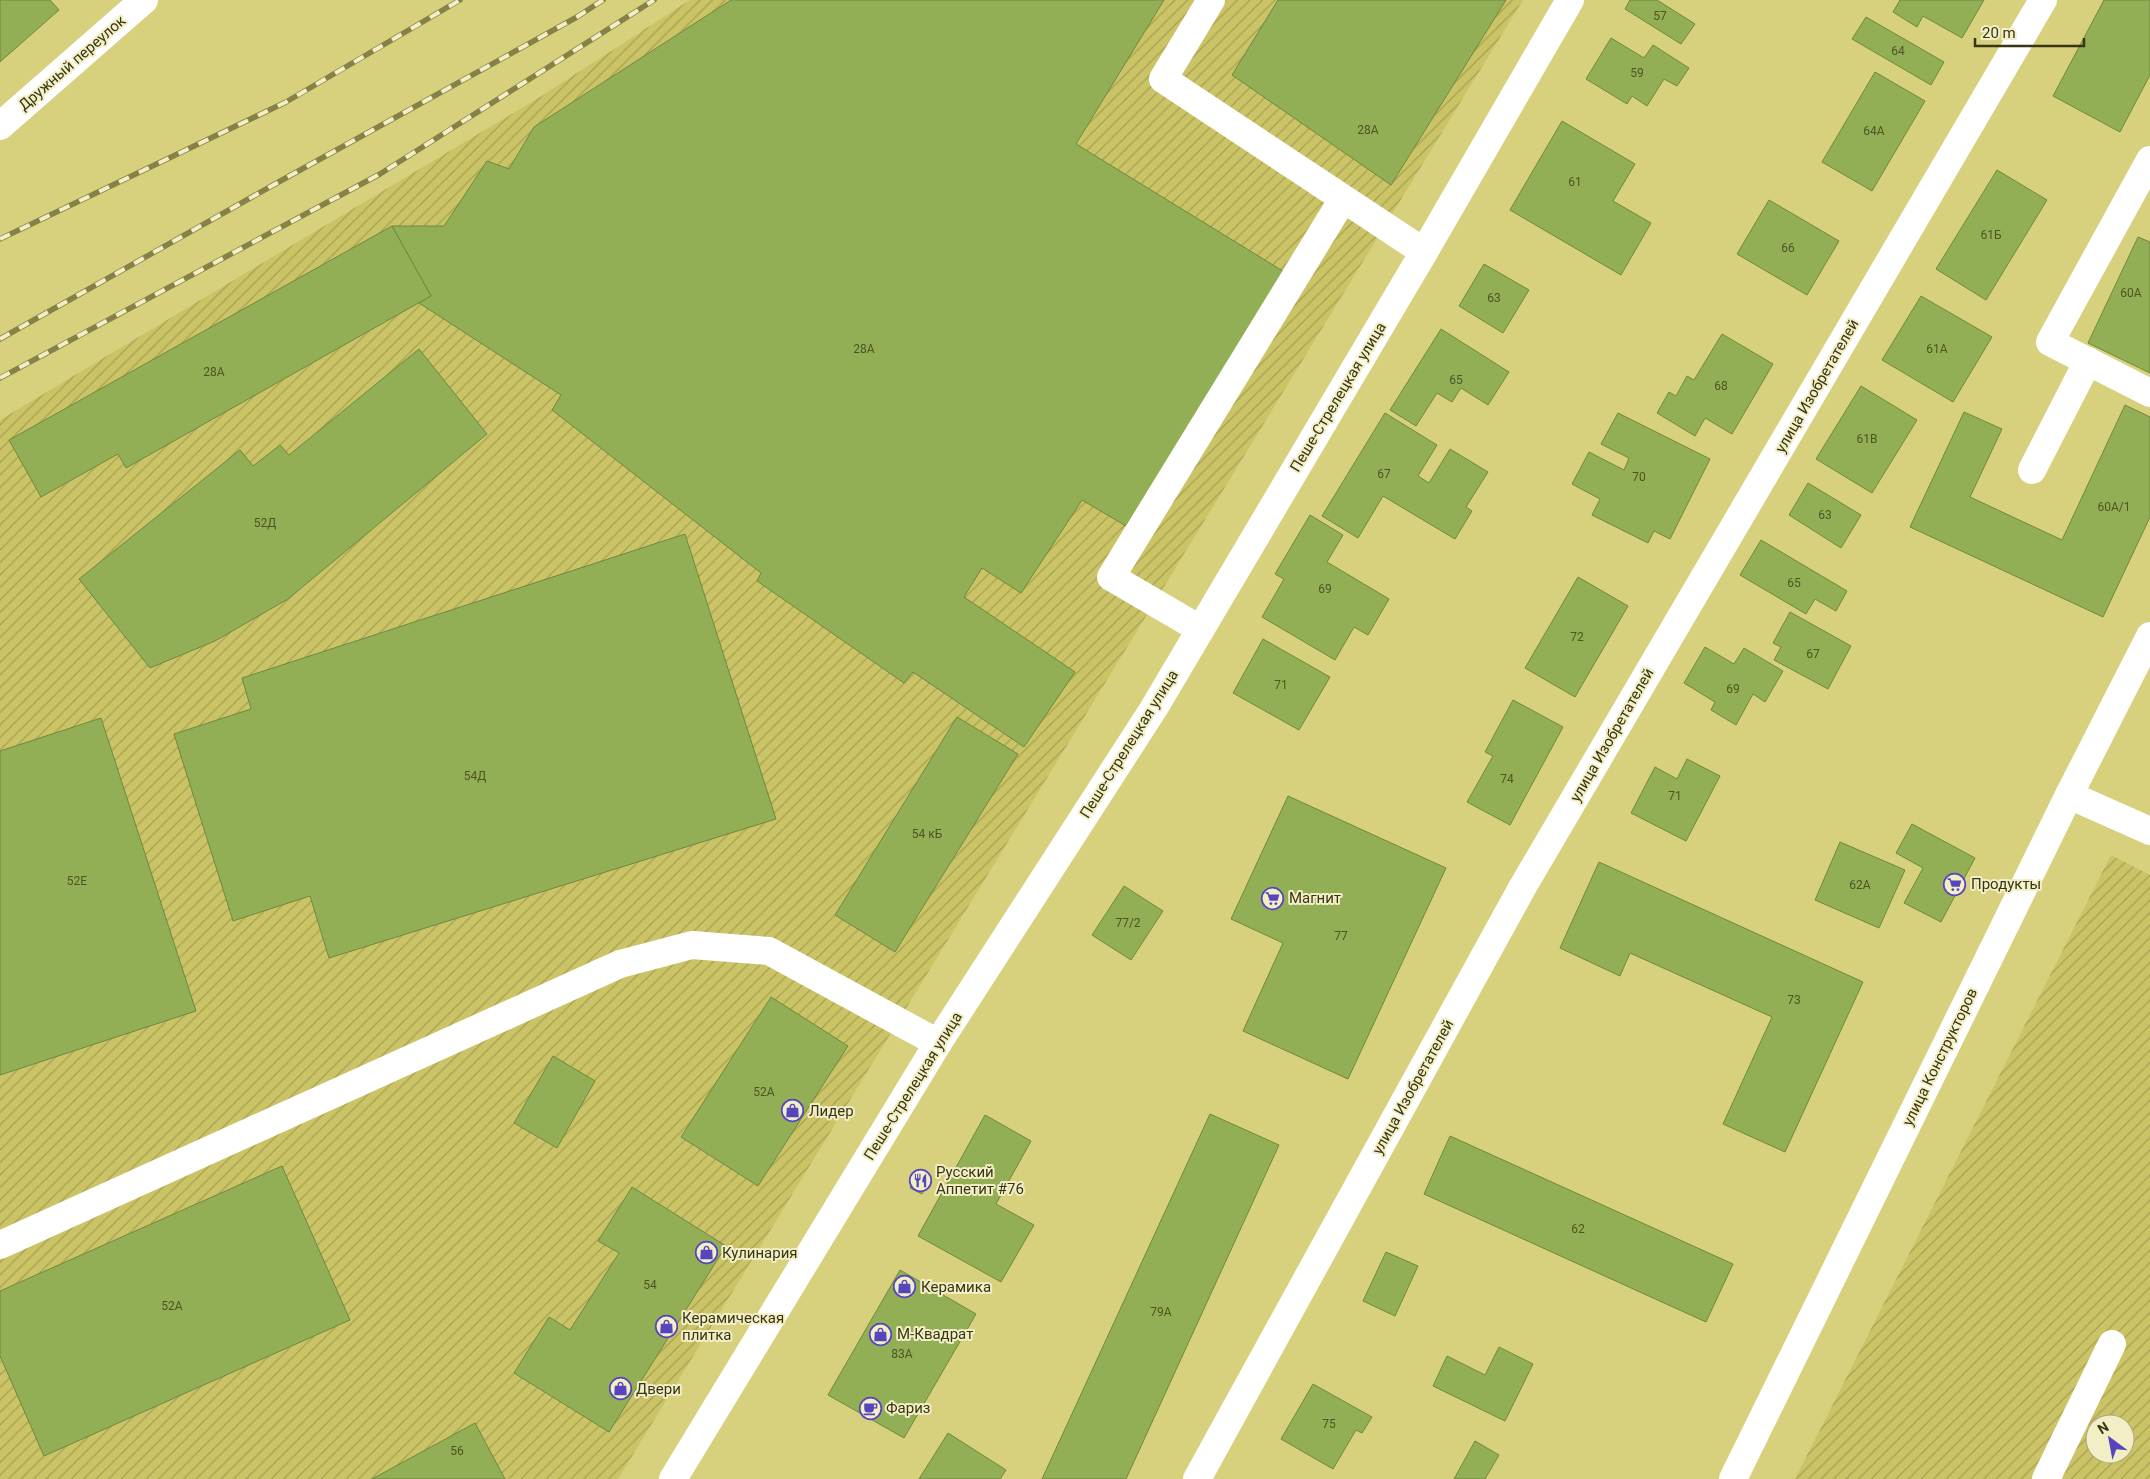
<svg xmlns="http://www.w3.org/2000/svg" width="2150" height="1479" viewBox="0 0 2150 1479" font-family="Roboto,sans-serif">
	<style>
		.industrial { fill: url(#industrial-furrows); fill-rule: evenodd }
		.building { fill: #92af55; stroke: #70883d }
		.lines { fill: none; stroke-linecap: round; stroke-linejoin: round }
		.minor { stroke: #fff; stroke-width: 28 }
		.rail-casing { stroke: #868146; stroke-width: 5.5 }
		.rail { stroke: #f2efc7; stroke-width: 4; stroke-dasharray: 11; stroke-linecap: butt }
		.labels { text-anchor: middle; stroke-width: 4; stroke-linejoin: round; paint-order: stroke }
		.number-label { font-size: 12px; fill: #4e5423 }
		.street-label { font-size: 15px; fill: #383512; stroke: #f2efc7 }
		.poi-label { font-size: 15px; fill: #383512; stroke: #f2efc7; text-anchor: start }
	</style>
	<defs>
		<pattern id="industrial-furrows" width="10" height="10" patternUnits="userSpaceOnUse" patternTransform="scale(1.25)"><rect width="10" height="10" fill="#cbc467"/><path d="M-1 1l2-2M0 10L10 0M9 11l2-2" fill="none" stroke="#a6a053"/></pattern>
	</defs>
	<rect width="100%" height="100%" fill="#d7d07c"/>
	<!-- industrial -->
	<g class="industrial">
		<polygon points="690,0 1523,0 618,1479 0,1479 0,420 540,97"/>
		<path d="M2111,855L2150,875V1479H1795ZM2095,1424H2125V1454H2095Z"/>
	</g>
	<!-- building -->
	<g class="building">
		<polygon points="0,0 50,0 59,10 0,62"/>
		<polygon points="731,0 1164,0 1076,144 1286,273 1126,526 1082,500 1021,593 982,568 964,597 1075,672 1024,747 913,672 904,683 757,581 761,573 552,410 561,395 419,303 431,296 392,226 444,226 487,161 509,169 534,127"/>
		<polygon points="1278,0 1506,0 1391,185 1232,75"/>
		<polygon points="1630,0 1657,0 1695,24 1681,44 1625,9"/>
		<polygon points="1900,0 1984,0 1962,38 1923,16 1917,27 1893,12"/>
		<polygon points="2104,0 2150,0 2150,75 2120,132 2053,96"/>
		<polygon points="1866,17 1944,62 1931,85 1852,39"/>
		<polygon points="1611,38 1644,58 1653,45 1689,68 1677,86 1664,79 1647,106 1632,96 1627,104 1586,79"/>
		<polygon points="1875,72 1925,101 1872,191 1822,162"/>
		<polygon points="1562,121 1635,164 1613,201 1651,223 1621,275 1510,210"/>
		<polygon points="1997,170 2047,200 1986,300 1936,269"/>
		<polygon points="1769,200 1839,241 1807,295 1737,254"/>
		<polygon points="392,226 431,296 126,468 118,454 41,497 9,440"/>
		<polygon points="2138,237 2150,242 2150,373 2088,343"/>
		<polygon points="1484,264 1529,290 1503,333 1459,306"/>
		<polygon points="1921,296 1992,337 1953,402 1882,360"/>
		<polygon points="1441,329 1509,372 1488,405 1461,388 1452,402 1437,393 1416,426 1390,410"/>
		<polygon points="1722,334 1773,364 1732,434 1705,418 1695,436 1657,413 1669,392 1676,396 1687,376 1694,380"/>
		<polygon points="419,349 487,434 288,599 215,641 150,668 79,579 240,450 253,466 280,445 289,455"/>
		<polygon points="1861,386 1917,420 1872,493 1816,459"/>
		<polygon points="2125,405 2150,417 2150,517 2103,617 1910,527 1964,412 2002,429 1970,497 2062,540"/>
		<polygon points="1385,413 1437,445 1418,476 1429,483 1450,449 1488,472 1466,507 1472,511 1455,539 1383,496 1358,538 1322,516"/>
		<polygon points="1618,413 1710,459 1670,539 1654,531 1648,543 1592,515 1600,499 1572,484 1589,452 1624,470 1629,458 1601,444"/>
		<polygon points="1808,483 1861,515 1841,548 1789,515"/>
		<polygon points="1310,515 1343,535 1327,562 1389,599 1368,635 1354,627 1335,660 1262,617 1284,579 1275,574"/>
		<polygon points="685,534 776,819 329,958 310,896 233,921 174,734 251,709 242,678"/>
		<polygon points="1761,540 1847,591 1836,611 1815,599 1806,614 1740,575"/>
		<polygon points="1578,577 1628,606 1575,697 1525,668"/>
		<polygon points="1790,612 1851,646 1828,689 1774,660 1781,647 1773,643"/>
		<polygon points="1263,639 1330,677 1299,730 1233,693"/>
		<polygon points="1705,647 1734,664 1744,648 1783,671 1765,702 1753,694 1736,725 1711,710 1715,702 1684,683"/>
		<polygon points="1513,700 1563,727 1510,825 1467,802 1493,756 1485,752"/>
		<polygon points="957,717 1018,754 895,952 835,915"/>
		<polygon points="101,718 196,1011 0,1075 0,751"/>
		<polygon points="1687,759 1720,776 1686,841 1631,813 1655,767 1677,779"/>
		<polygon points="1288,796 1446,868 1348,1079 1243,1031 1283,943 1231,919"/>
		<polygon points="1912,824 1975,858 1941,922 1904,903 1923,868 1896,853"/>
		<polygon points="1840,842 1905,870 1879,928 1815,900"/>
		<polygon points="1599,862 1863,982 1785,1152 1723,1124 1772,1017 1630,953 1620,976 1560,948"/>
		<polygon points="1124,886 1163,911 1131,960 1092,935"/>
		<polygon points="771,997 848,1046 758,1186 681,1137"/>
		<polygon points="553,1056 595,1081 557,1148 514,1123"/>
		<polygon points="1210,1114 1279,1145 1126,1479 1042,1479"/>
		<polygon points="985,1115 1031,1141 996,1204 1034,1225 1001,1282 918,1236"/>
		<polygon points="1450,1136 1733,1264 1706,1322 1424,1194"/>
		<polygon points="282,1166 350,1320 44,1456 0,1356 0,1291"/>
		<polygon points="919,1170 931,1176 922,1194 910,1188"/>
		<polygon points="632,1187 726,1246 609,1432 514,1373 549,1317 570,1330 619,1253 598,1241"/>
		<polygon points="1386,1252 1418,1266 1395,1316 1363,1301"/>
		<polygon points="900,1270 976,1314 904,1438 828,1395"/>
		<polygon points="1499,1347 1533,1364 1505,1421 1433,1386 1447,1356 1485,1375"/>
		<polygon points="1313,1384 1372,1417 1362,1433 1356,1430 1333,1469 1281,1439"/>
		<polygon points="475,1423 505,1479 372,1479"/>
		<polygon points="948,1433 1006,1470 1000,1479 919,1479"/>
		<polygon points="1475,1441 1499,1455 1485,1479 1454,1479"/>
	</g>
	<g class="lines">
		<!-- minor -->
		<g class="minor">
			<polyline points="1211,0 1163,79 1424,252"/>
			<polyline points="0,126 144,0"/>
			<polyline points="2150,160 2050,342 2150,393"/>
			<polyline points="2032,470 2088,361"/>
			<polyline points="1200,629 1111,577 1343,199"/>
			<polyline points="2069,795 2150,831"/>
			<polyline points="0,1245 620,964 692,945 769,951 938,1043"/>
			<polyline points="673,1479 938,1043 1154,708 1424,252 1570,0"/>
			<polyline points="1197,1479 1522,888 2043,0"/>
			<polyline points="1733,1479 2069,795 2150,636"/>
			<polyline points="2046,1479 2112,1344"/>
		</g>
		<defs>
			<g id="rail">
				<polyline points="0,239 286,102 460,0"/>
				<polyline points="0,339 284,179 577,17 603,0"/>
				<polyline points="0,378 380,174 654,0"/>
			</g>
		</defs>
		<!-- rail casing -->
		<use href="#rail" class="rail-casing"/>
		<!-- rail -->
		<use href="#rail" class="rail"/>
	</g>
	<!-- icons -->
	<defs>
		<symbol id="supermarket-ring" viewBox="-11 -11 22 22"><circle r="9.5" fill="#f2efc7" stroke="#5745bd" stroke-width="1.5"/><path d="M-6-5.5h2.5l.6 2H6L4.5 2H-2.5L-4.4-4H-6ZM-1.5 3.2a1.3 1.3 0 1 0 .1 0ZM3 3.2a1.3 1.3 0 1 0 .1 0Z" fill="#5745bd"/></symbol>
		<symbol id="shop-ring" viewBox="-11 -11 22 22"><circle r="9.5" fill="#f2efc7" stroke="#5745bd" stroke-width="1.5"/><path d="M-5-2.5h2.3a2.7 3.5 0 0 1 5.4 0H5L5.5 6h-11ZM-1.5-2.5h3a1.5 2.3 0 0 0-3 0Z" fill="#5745bd"/></symbol>
		<symbol id="restaurant-ring" viewBox="-11 -11 22 22"><circle r="9.5" fill="#f2efc7" stroke="#5745bd" stroke-width="1.5"/><path d="M-5-6h1v4h1v-4h1v4h1v-4h1v5L-1.5 .5V6h-2V.5L-5-1ZM5-6V6H3V1.5H1.5Q1.5-4 5-6Z" fill="#5745bd"/></symbol>
		<symbol id="cafe-ring" viewBox="-11 -11 22 22"><circle r="9.5" fill="#f2efc7" stroke="#5745bd" stroke-width="1.5"/><path d="M-5.5-4.5H6V0H3Q3 3.5 0 3.5H-2.5Q-5.5 3.5-5.5 0ZM3-3.2v2h1.7v-2ZM-6 4.5H4V6H-6Z" fill="#5745bd"/></symbol>
	</defs>
	<g fill-rule="evenodd">
		<use href="#supermarket-ring" x="1942" y="872" width="25" height="25"/>
		<use href="#supermarket-ring" x="1260" y="886" width="25" height="25"/>
		<use href="#shop-ring" x="780" y="1098" width="25" height="25"/>
		<use href="#restaurant-ring" x="908" y="1168" width="25" height="25"/>
		<use href="#shop-ring" x="694" y="1240" width="25" height="25"/>
		<use href="#shop-ring" x="892" y="1274" width="25" height="25"/>
		<use href="#shop-ring" x="654" y="1314" width="25" height="25"/>
		<use href="#shop-ring" x="868" y="1322" width="25" height="25"/>
		<use href="#shop-ring" x="608" y="1376" width="25" height="25"/>
		<use href="#cafe-ring" x="858" y="1396" width="25" height="25"/>
	</g>
	<g class="labels">
		<!-- number labels -->
		<g class="number-label">
			<text x="1660" y="20">57</text>
			<text x="1898" y="55">64</text>
			<text x="1637" y="77">59</text>
			<text x="1368" y="134">28А</text>
			<text x="1874" y="135">64А</text>
			<text x="1575" y="186">61</text>
			<text x="1991" y="239">61Б</text>
			<text x="1788" y="252">66</text>
			<text x="2131" y="297">60А</text>
			<text x="1494" y="302">63</text>
			<text x="864" y="353">28А</text>
			<text x="1937" y="353">61А</text>
			<text x="214" y="376">28А</text>
			<text x="1456" y="384">65</text>
			<text x="1721" y="390">68</text>
			<text x="1867" y="443">61В</text>
			<text x="1384" y="478">67</text>
			<text x="1639" y="481">70</text>
			<text x="2114" y="511">60А/1</text>
			<text x="1825" y="519">63</text>
			<text x="265" y="527">52Д</text>
			<text x="1794" y="587">65</text>
			<text x="1325" y="593">69</text>
			<text x="1577" y="641">72</text>
			<text x="1813" y="658">67</text>
			<text x="1281" y="689">71</text>
			<text x="1733" y="693">69</text>
			<text x="475" y="780">54Д</text>
			<text x="1507" y="783">74</text>
			<text x="1675" y="800">71</text>
			<text x="927" y="838">54 кБ</text>
			<text x="77" y="885">52Е</text>
			<text x="1860" y="889">62А</text>
			<text x="1128" y="927">77/2</text>
			<text x="1341" y="940">77</text>
			<text x="1794" y="1004">73</text>
			<text x="764" y="1096">52А</text>
			<text x="1578" y="1233">62</text>
			<text x="650" y="1289">54</text>
			<text x="172" y="1310">52А</text>
			<text x="1161" y="1316">79А</text>
			<text x="902" y="1358">83А</text>
			<text x="1329" y="1428">75</text>
			<text x="457" y="1455">56</text>
		</g>
		<!-- street labels -->
		<g class="street-label">
			<text transform="translate(72 63) rotate(-41)" y="5">Дружный переулок</text>
			<text transform="translate(1817 386) rotate(-60)" y="5">улица Изобретателей</text>
			<text transform="translate(1338 397) rotate(-59)" y="5">Пеше-Стрелецкая улица</text>
			<text transform="translate(1612 735) rotate(-60)" y="5">улица Изобретателей</text>
			<text transform="translate(1129 744) rotate(-58)" y="5">Пеше-Стрелецкая улица</text>
			<text transform="translate(1940 1057) rotate(-64)" y="5">улица Конструкторов</text>
			<text transform="translate(913 1086) rotate(-58)" y="5">Пеше-Стрелецкая улица</text>
			<text transform="translate(1413 1087) rotate(-61)" y="5">улица Изобретателей</text>
		</g>
		<!-- poi labels -->
		<g class="poi-label">
			<text x="1971" y="889">Продукты</text>
			<text x="1289" y="903">Магнит</text>
			<text x="809" y="1116">Лидер</text>
			<text x="936" y="1177">Русский<tspan x="936" dy="17">Аппетит #76</tspan></text>
			<text x="722" y="1258">Кулинария</text>
			<text x="921" y="1292">Керамика</text>
			<text x="682" y="1323">Керамическая<tspan x="682" dy="17">плитка</tspan></text>
			<text x="897" y="1339">М-Квадрат</text>
			<text x="636" y="1394">Двери</text>
			<text x="886" y="1413">Фариз</text>
		</g>
	</g>
	<!-- north arrow -->
	<g transform="translate(2110 1439) rotate(328)"><circle r="24" fill="#f2efc7" stroke="#a8a57f"/>
	<path d="M0-4L9 19L0 12L-9 19Z" fill="#5745bd"/>
	<text y="-8" font-size="14" font-weight="bold" text-anchor="middle" fill="#383512">N</text>
	</g>
	<!-- scale -->
	<path d="M1975 38v8h109v-8" fill="none" stroke="#383512" stroke-width="2.5"/>
	<text x="1982" y="38" font-size="15" fill="#383512" stroke="#f2efc7" stroke-width="4" paint-order="stroke">20 m</text>
</svg>
